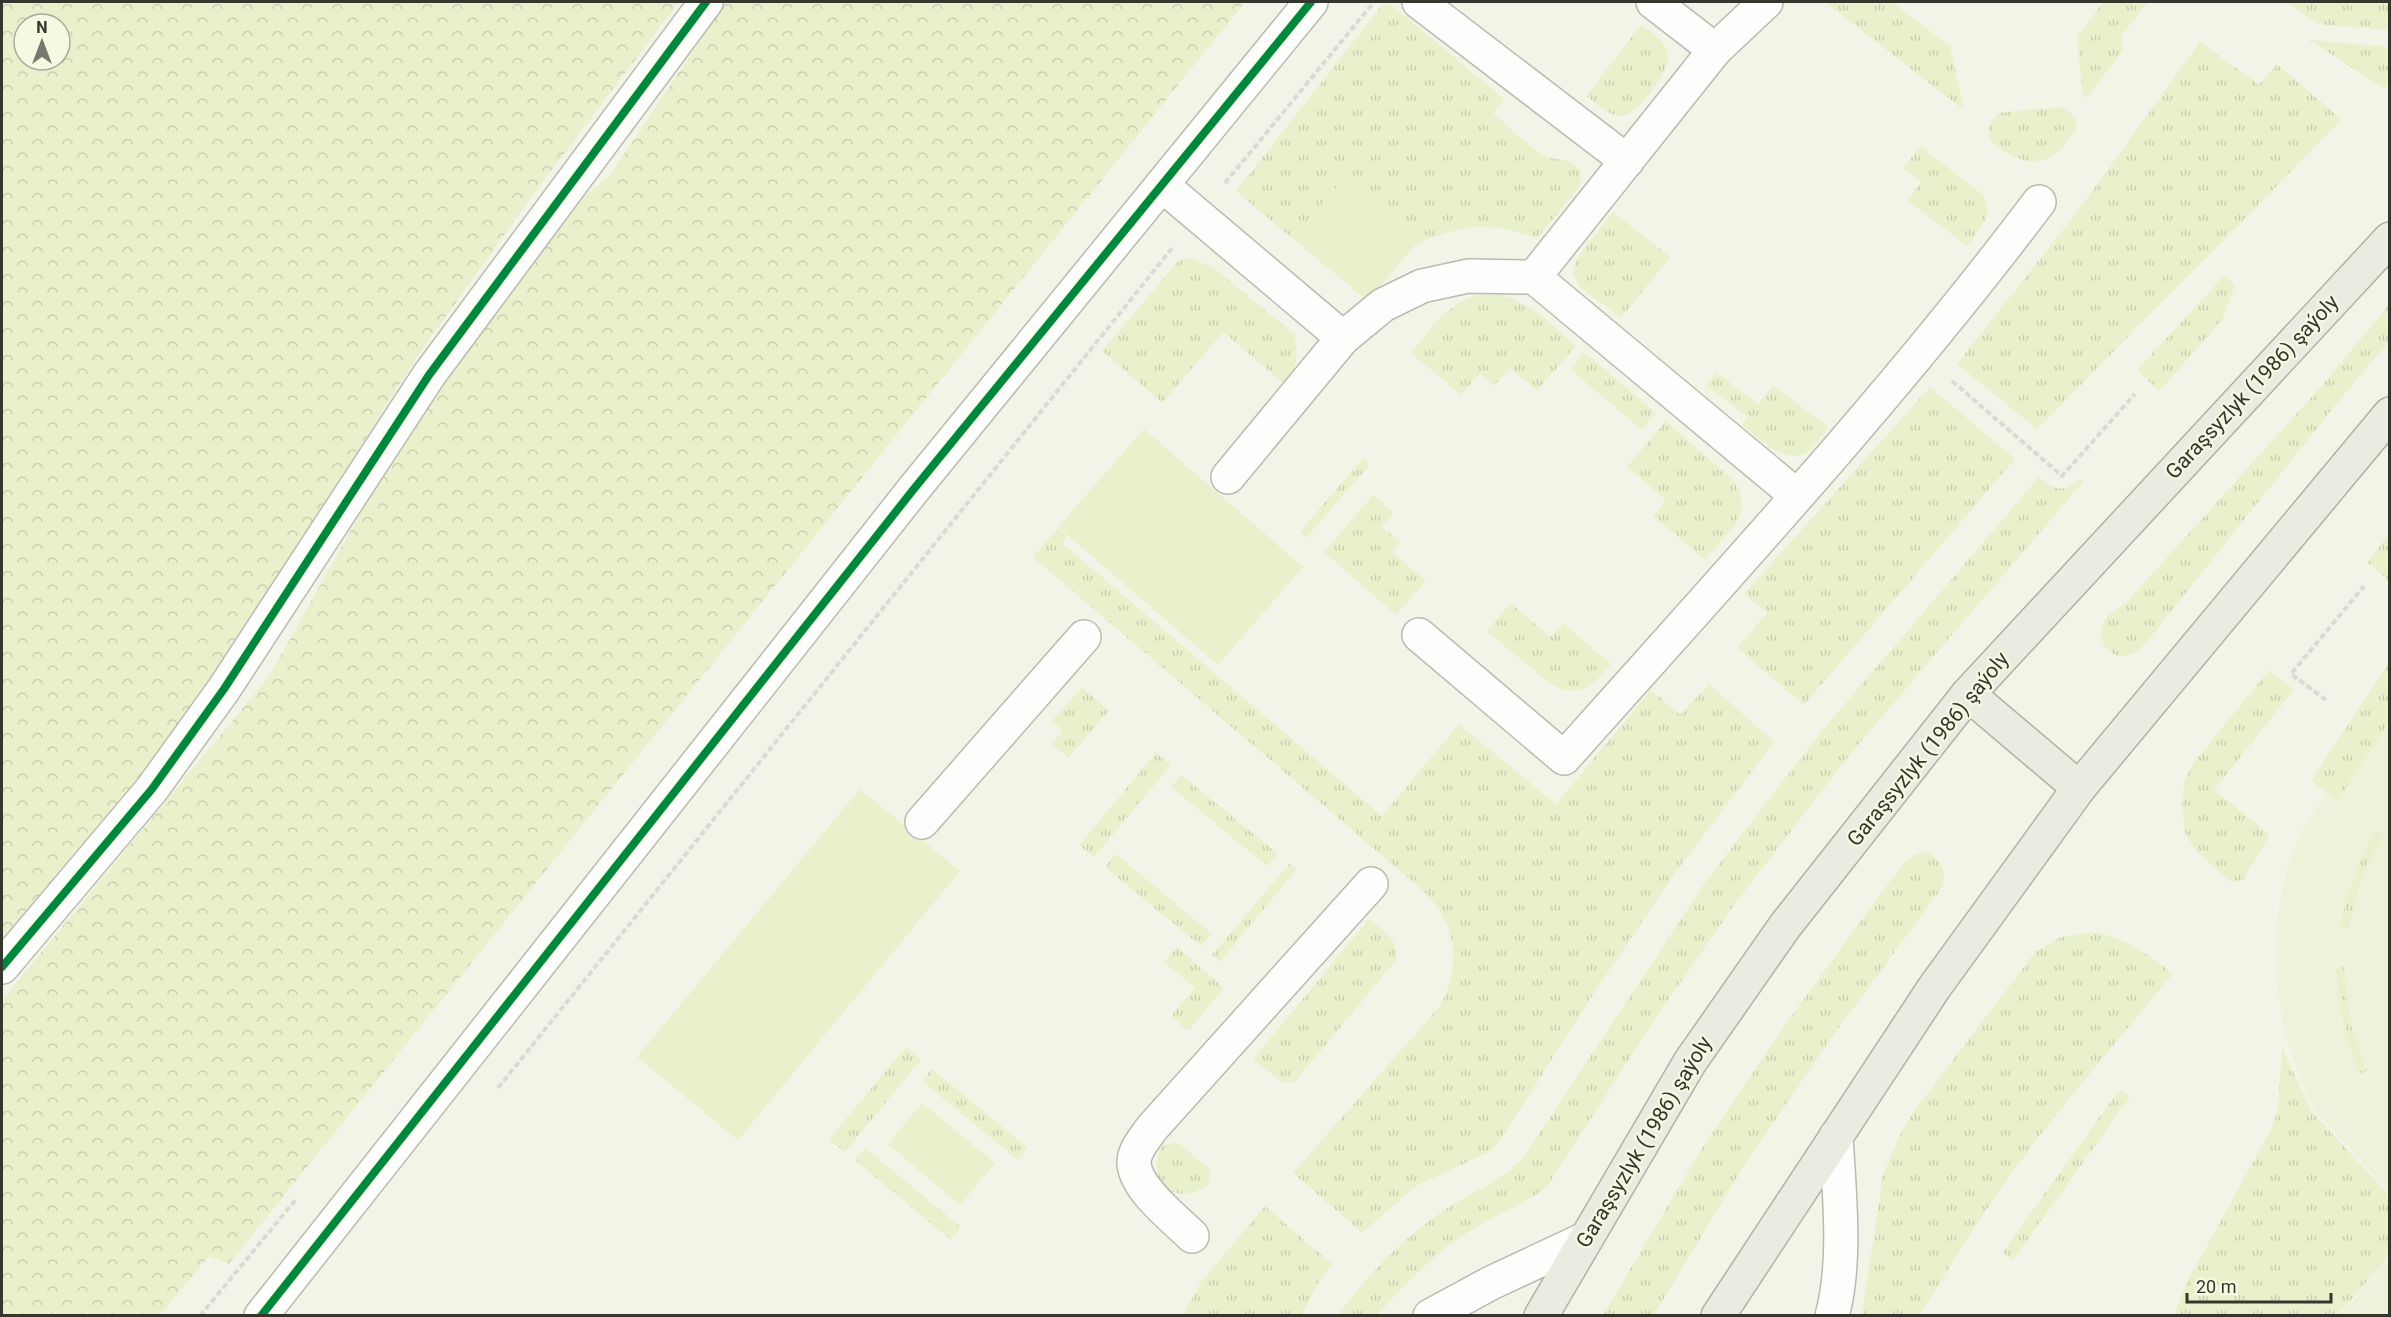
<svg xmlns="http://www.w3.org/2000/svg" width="2391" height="1317" viewBox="0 0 2391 1317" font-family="Roboto,sans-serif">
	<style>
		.built { fill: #edf2db }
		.grass { fill: url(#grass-tufts) }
		.forest { fill: url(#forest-crowns); fill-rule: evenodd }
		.park { fill: #e9f1cc }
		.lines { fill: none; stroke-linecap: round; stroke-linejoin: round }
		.minor-casing { stroke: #b9bbb2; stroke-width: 36 }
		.major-casing { stroke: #b0b3a0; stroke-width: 36 }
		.path { stroke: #dadbd7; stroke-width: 4; stroke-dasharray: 6 3; stroke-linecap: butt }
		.minor { stroke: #fdfdfb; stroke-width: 33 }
		.major { stroke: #e9ece1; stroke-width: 33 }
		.cycleway-casing { stroke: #f4f9e2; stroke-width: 11 }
		.cycleway { stroke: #00873e; stroke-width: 8 }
		.labels { text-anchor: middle; stroke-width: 4.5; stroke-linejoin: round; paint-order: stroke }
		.street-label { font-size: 21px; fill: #35372e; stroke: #f4f9e2 }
	</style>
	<defs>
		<pattern id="grass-tufts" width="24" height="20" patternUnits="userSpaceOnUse" patternTransform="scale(1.5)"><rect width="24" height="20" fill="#e9f1cc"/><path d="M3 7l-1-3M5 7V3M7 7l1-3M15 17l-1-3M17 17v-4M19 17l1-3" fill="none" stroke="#c8cfb0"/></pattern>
		<pattern id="forest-crowns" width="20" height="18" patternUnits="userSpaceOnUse" patternTransform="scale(1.5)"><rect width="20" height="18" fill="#e9f1cc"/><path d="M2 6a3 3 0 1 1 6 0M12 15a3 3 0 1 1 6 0" fill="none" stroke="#c8cfb0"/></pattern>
	</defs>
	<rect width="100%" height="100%" fill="#f1f4e7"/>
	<!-- built -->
	<g class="built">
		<polygon points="2389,699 2389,1191 2314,1109 2307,1097 2285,1036 2275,970 2276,927 2287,868 2301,832"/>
		<polygon points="2389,1258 2389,1315 2341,1315"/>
	</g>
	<!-- grass -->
	<g class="grass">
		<polygon points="1825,2 1892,2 1950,46 1964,110"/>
		<polygon points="2104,2 2148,2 2122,35 2123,51 2087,97 2083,97 2077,36"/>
		<polygon points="2286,2 2389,2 2389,30 2317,24"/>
		<path d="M1383,4L1393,6L1504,99L1493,113C1504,122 1536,154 1548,157C1563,162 1569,156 1581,171L1580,186L1537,238C1486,221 1464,223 1415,245L1341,182L1293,239L1236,191Z"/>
		<path d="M1641,25C1651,32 1667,42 1668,56C1669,71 1639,115 1622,116C1609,117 1596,103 1586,96Z"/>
		<polygon points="2309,40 2389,47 2389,85 2385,89"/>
		<polygon points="2200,42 2259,85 2277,64 2342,120 2037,429 1957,364 2077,212"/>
		<path d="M2062,107L2075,117L2077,129C2070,137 2063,149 2054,155C2031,171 2007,154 1989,140L1988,126L1998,113Z"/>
		<path d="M1920,146L1983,195C1995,215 1979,231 1967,246L1907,200L1921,182L1903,169Z"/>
		<polygon points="1613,212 1670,257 1621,318 1580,287 1572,273 1577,258"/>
		<path d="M1180,259H1191L1213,267L1294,334C1299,354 1297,368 1287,386L1223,332L1163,403L1102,351Z"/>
		<polygon points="2225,275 2235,285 2223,318 2216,327 2159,391 2137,370"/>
		<path d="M1486,294C1524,294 1549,323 1576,346L1537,391L1510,368L1494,386L1480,374L1461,395L1411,353C1432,328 1451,297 1486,294Z"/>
		<path d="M2389,305V341L2337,403L2150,638C2144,644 2139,651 2132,654C2109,664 2091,635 2107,617C2112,612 2120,607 2126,603L2319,389Z"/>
		<polygon points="1584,352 1656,413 1642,430 1570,369"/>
		<path d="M1716,372L1758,404L1773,385L1828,427C1823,434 1817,443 1811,449C1789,470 1759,438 1742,425L1748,417L1706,386Z"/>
		<polygon points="1930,387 2015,459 1804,705 1737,648 1767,613 1744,594"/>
		<polygon points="1666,421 1732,479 1740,492 1742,509 1736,524 1705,560 1653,516 1666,500 1627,467"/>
		<polygon points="1363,458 1370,464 1306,538 1300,532"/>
		<path d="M2039,477C2055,491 2063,493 2080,479L2084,481L1851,753L1734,905L1651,1025L1548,1185C1528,1204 1499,1212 1476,1227C1438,1250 1407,1282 1377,1315H1338C1367,1276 1402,1239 1443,1211C1471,1192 1504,1181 1526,1154L1704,884L1768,800L1821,732Z"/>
		<polygon points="1373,495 1394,512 1382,527 1400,542 1392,552 1426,581 1396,615 1324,552"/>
		<path d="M1058,528L1067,537L1062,543L1382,816L1459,724L1556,804L1651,690L1680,715L1709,684L1774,742L1678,869L1597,988L1499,1142L1491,1151L1416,1186L1362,1233L1293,1173L1439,1007C1463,966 1457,921 1421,889L1033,557Z"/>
		<polygon points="2389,534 2389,581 2367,562"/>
		<path d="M1510,603L1550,637L1563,623L1611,664C1593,687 1578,699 1549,683L1487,631Z"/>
		<polygon points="2389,663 2389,722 2338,800 2311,781"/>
		<polygon points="2269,670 2294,690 2214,790 2270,835 2242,880 2231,882 2197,852 2185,833 2182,806 2184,782 2195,761"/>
		<polygon points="1082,687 1109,711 1068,758 1052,744 1063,731 1052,721"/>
		<polygon points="1156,753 1171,765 1094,857 1079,845"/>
		<polygon points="1181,775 1278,854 1267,866 1171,787"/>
		<path d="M2376,831L2383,835L2362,875L2349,928L2340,926C2348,891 2357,861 2376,831Z"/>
		<path d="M1925,852C1943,860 1948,871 1941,889L1830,1040L1745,1164L1654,1315H1603L1707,1140L1793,1014L1904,862L1914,855Z"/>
		<polygon points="1116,854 1212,934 1201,946 1105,867"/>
		<polygon points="1289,864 1297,869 1220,962 1212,955"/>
		<path d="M1369,919C1385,933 1398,937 1396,960L1299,1077L1295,1082L1283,1083L1253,1059Z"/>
		<path d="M2093,932C2126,938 2148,954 2173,974C2123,1034 2072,1093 2025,1155C1987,1206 1953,1261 1920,1315H1862L1883,1175L1899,1137L1912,1114L2036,951L2061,937Z"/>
		<polygon points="1177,947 1224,988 1188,1031 1171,1016 1195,988 1164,962"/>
		<path d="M2344,967L2349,1018L2366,1071L2359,1074C2345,1036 2339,1009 2336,968Z"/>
		<polygon points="906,1047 921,1060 845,1152 829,1139"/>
		<polygon points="2282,1047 2311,1111 2389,1195 2389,1256 2338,1315 2174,1315 2187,1282 2272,1128 2278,1109"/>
		<polygon points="932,1069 1028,1148 1018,1160 922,1081"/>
		<polygon points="2120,1089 2130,1097 2013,1260 2003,1252"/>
		<path d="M1173,1143L1179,1144L1208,1168L1211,1173L1209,1184C1176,1209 1144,1182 1162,1145Z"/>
		<polygon points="865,1148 961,1227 951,1240 855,1160"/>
		<polygon points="1265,1206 1333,1265 1321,1278 1302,1315 1183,1315 1201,1282"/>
	</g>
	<!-- forest -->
	<g class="forest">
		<path d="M2,2H679L535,192L419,354L215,675L133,789L2,945ZM24,24H60V60H24Z"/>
		<polygon points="726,2 1245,2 229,1264 209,1256 160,1315 2,1316 2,1000 270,675 390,460 437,384 567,212 610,175"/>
	</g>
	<!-- park -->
	<g class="park">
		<polygon points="1341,182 1415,245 1368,301 1293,239"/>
		<polygon points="1144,429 1303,567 1218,665 1058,527"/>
		<polygon points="860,789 960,871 738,1140 637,1057"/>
		<polygon points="922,1103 995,1163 960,1205 888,1144"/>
	</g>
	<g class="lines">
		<defs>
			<g id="minor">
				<polyline points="1419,2 1627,161"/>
				<polyline points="1653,2 1715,50"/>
				<polyline points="1766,2 1715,50 1534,277 1797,496"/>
				<polyline points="1162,185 1343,338"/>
				<polyline points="1228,477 1343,338 1383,305 1422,286 1468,276 1534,277"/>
				<path d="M1419,635L1564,758C1726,576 1892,397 2039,202"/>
				<polyline points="922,822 1084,637"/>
				<polyline points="2,967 152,789 224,689 429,375 706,2"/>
				<path d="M1192,1236C1175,1219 1133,1187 1134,1161C1135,1149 1145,1138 1152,1128L1371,884"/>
				<polyline points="261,1316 913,490 1311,2"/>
				<polyline points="1430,1316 1491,1283 1585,1239"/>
				<path d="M1832,1316C1847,1262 1839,1191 1836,1136"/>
			</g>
			<g id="major">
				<polyline points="1968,694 2079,788"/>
				<polyline points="1541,1316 1690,1062 1785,926 1968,694 2390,239"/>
				<polyline points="1718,1316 1934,988 2079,788 2390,414"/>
			</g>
		</defs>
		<!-- minor casing -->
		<use href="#minor" class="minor-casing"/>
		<!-- major casing -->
		<use href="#major" class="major-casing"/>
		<!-- path -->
		<g class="path">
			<polyline points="1225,183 1374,2"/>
			<polyline points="1952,381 2062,476 2135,394"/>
			<polyline points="2326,700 2291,674 2364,586"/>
			<polyline points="498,1088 1173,247"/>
			<polyline points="200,1316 297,1198"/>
		</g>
		<!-- minor -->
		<use href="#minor" class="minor"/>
		<!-- major -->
		<use href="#major" class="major"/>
		<defs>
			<g id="cycleway">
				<polyline points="2,967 152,789 224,689 429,375 706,2"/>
				<polyline points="261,1316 913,490 1311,2"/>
			</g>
		</defs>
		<!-- cycleway casing -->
		<use href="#cycleway" class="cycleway-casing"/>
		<!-- cycleway -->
		<use href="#cycleway" class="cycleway"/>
	</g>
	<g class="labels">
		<!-- street labels -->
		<g class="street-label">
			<text transform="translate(2252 387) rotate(-47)" y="7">Garaşsyzlyk (1986) şaýoly</text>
			<text transform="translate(1928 749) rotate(-51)" y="7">Garaşsyzlyk (1986) şaýoly</text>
			<text transform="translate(1644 1142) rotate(-59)" y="7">Garaşsyzlyk (1986) şaýoly</text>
		</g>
	</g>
	<!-- border -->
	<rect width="2391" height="1317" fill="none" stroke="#35372e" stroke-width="6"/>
	<!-- north arrow -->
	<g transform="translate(42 42)"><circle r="28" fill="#f4f9e2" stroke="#a8ab9a" stroke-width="1.5"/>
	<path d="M0-4.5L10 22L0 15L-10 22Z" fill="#77796f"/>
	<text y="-9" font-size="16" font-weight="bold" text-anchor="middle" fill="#35372e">N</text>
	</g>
	<!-- scale -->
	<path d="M2187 1293v9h144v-9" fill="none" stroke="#35372e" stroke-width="3"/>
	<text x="2196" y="1293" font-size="18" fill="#35372e" stroke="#f4f9e2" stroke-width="4.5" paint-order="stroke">20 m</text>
</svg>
